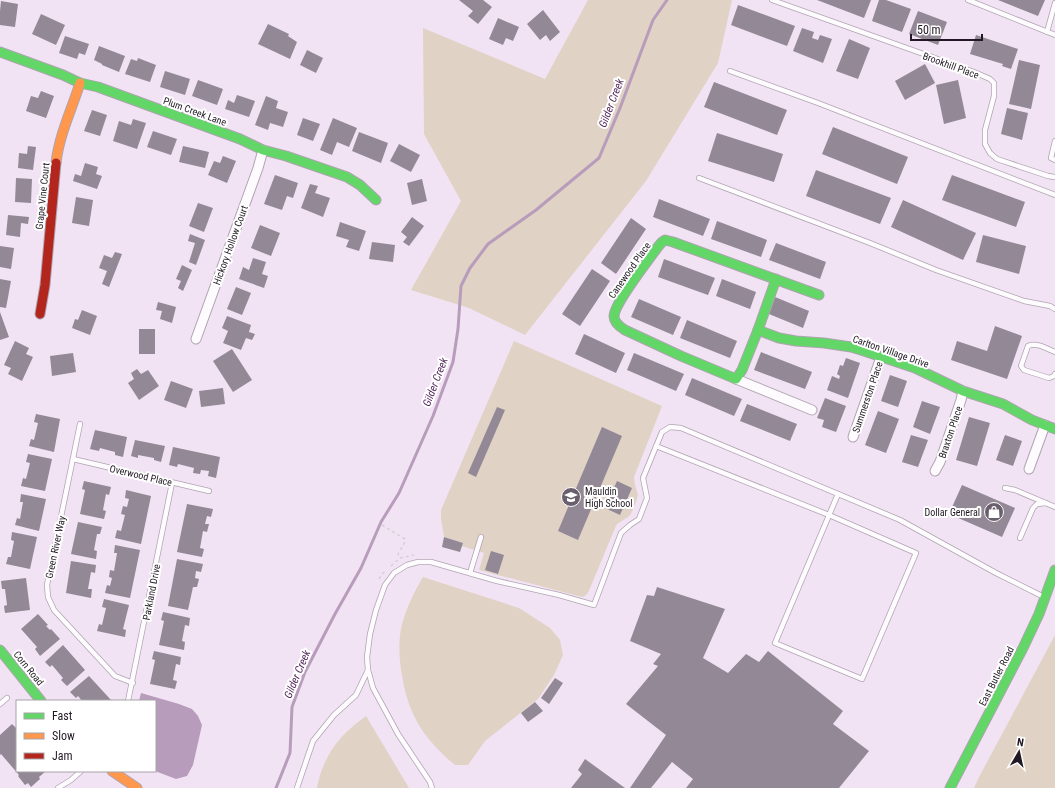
<svg xmlns="http://www.w3.org/2000/svg" width="1055" height="788" viewBox="0 0 1055 788" font-family="'Roboto Condensed',sans-serif">
	<style>
		.green { fill: #e0d2c4 }
		.water { fill: #b89cbc }
		.lines { fill: none; stroke-linecap: round; stroke-linejoin: round }
		.stream { stroke: #b89cbc; stroke-width: 3 }
		.building { fill: #938895 }
		.lane-casing { stroke: #afa4b1; stroke-width: 6 }
		.street-casing { stroke: #afa4b1; stroke-width: 11 }
		.fast-casing { stroke: #afa4b1; stroke-width: 11 }
		.slow-casing { stroke: #afa4b1; stroke-width: 11 }
		.jam-casing { stroke: #afa4b1; stroke-width: 11 }
		.path { stroke: #d4cfd5; stroke-width: 1.5; stroke-dasharray: 3 3; stroke-linecap: butt }
		.lane { stroke: #fdfbfd; stroke-width: 4.5 }
		.street { stroke: #fdfbfd; stroke-width: 9 }
		.fast { stroke: #63d668; stroke-width: 9 }
		.slow { stroke: #ff974d; stroke-width: 9 }
		.jam { stroke: #b3261e; stroke-width: 9 }
		.labels { text-anchor: middle; stroke-width: 4; stroke-linejoin: round; paint-order: stroke }
		.street-label { font-size: 10px; fill: #211823; stroke: #fff }
		.poi-label { font-size: 10px; fill: #211823; stroke: #fff; text-anchor: start }
		.water-label { font-size: 11px; font-style: italic; fill: #562a5d; stroke: #fff }
	</style>
	<rect width="100%" height="100%" fill="#f2e3f4"/>
	<!-- green -->
	<g class="green">
		<polygon points="588,0 732,0 718,63 646,181 525,335 469,308 411,290 461,201 424,134 423,28 545,79"/>
		<polygon points="514,341 662,406 634,477 635,485 638,495 636,502 631,514 628,517 617,524 615,528 588,593 585,596 582,597 479,570 484,553 462,546 463,543 444,537 441,519 441,510"/>
		<path d="M423,577L519,608L550,628L560,640L563,655L554,675L538,699L485,741L468,765H455C424,739 408,715 402,675C399,659 398,641 402,624C407,607 414,592 423,577Z"/>
		<polygon points="1055,635 1055,788 974,788 978,779"/>
		<path d="M366,716L409,788H317C321,765 333,743 351,728C355,724 361,720 366,716Z"/>
	</g>
	<!-- water -->
	<polygon class="water" points="141,693 179,704 192,709 198,716 202,725 193,765 187,776 176,779 155,771 155,701 139,701"/>
	<g class="lines">
		<!-- stream -->
		<polyline class="stream" points="276,788 290,753 292,707 305,672 335,614 361,568 381,522 399,493 433,416 453,362 458,329 461,286 470,268 488,244 536,210 599,158 620,108 653,20 667,0"/>
	</g>
	<!-- building -->
	<g class="building">
		<polygon points="459,0 483,0 492,7 478,24 468,16 473,11"/>
		<polygon points="817,0 871,0 864,18"/>
		<polygon points="879,0 886,0 911,9 902,32 872,21"/>
		<polygon points="998,0 1045,0 1038,16"/>
		<polygon points="1,1 18,4 15,27 0,25 0,11"/>
		<polygon points="738,5 795,26 787,46 731,25"/>
		<polygon points="543,10 560,32 550,41 546,35 540,40 527,24"/>
		<polygon points="918,11 947,22 938,45 909,34"/>
		<polygon points="41,14 65,25 56,45 32,34"/>
		<polygon points="498,18 519,27 513,41 506,38 503,45 489,39"/>
		<polygon points="268,24 289,34 288,36 297,42 290,59 258,44"/>
		<polygon points="802,28 814,32 812,38 818,40 820,35 832,39 823,63 793,51"/>
		<polygon points="976,35 1018,49 1011,69 1002,66 1003,64 970,54"/>
		<polygon points="65,36 89,44 85,55 79,53 77,59 59,53"/>
		<polygon points="849,39 870,48 858,79 836,71"/>
		<polygon points="99,46 125,56 119,72 102,65 102,64 94,60"/>
		<polygon points="307,50 323,58 316,73 300,65"/>
		<polygon points="138,58 156,65 150,82 125,74 131,59 137,61"/>
		<polygon points="1019,60 1040,65 1031,109 1009,104"/>
		<polygon points="925,64 935,83 905,100 895,81"/>
		<polygon points="165,71 190,79 185,95 160,87"/>
		<polygon points="198,80 223,89 217,105 192,96"/>
		<polygon points="958,80 966,118 944,124 936,85"/>
		<polygon points="714,82 787,110 777,135 704,107"/>
		<polygon points="41,91 54,96 46,118 26,111 31,96 38,98"/>
		<polygon points="237,95 255,101 249,117 225,109 228,100 234,103"/>
		<polygon points="266,96 278,101 276,108 288,112 283,127 270,123 268,130 255,125"/>
		<polygon points="1007,108 1028,113 1022,140 1001,134"/>
		<polygon points="92,110 107,115 100,136 84,131"/>
		<polygon points="303,118 320,124 313,141 297,135"/>
		<polygon points="333,118 357,128 349,147 337,142 332,155 320,150"/>
		<polygon points="133,119 146,123 137,149 113,141 119,121 131,125"/>
		<polygon points="833,127 908,157 897,184 822,154"/>
		<polygon points="153,131 177,139 171,155 147,147"/>
		<polygon points="359,132 388,143 381,163 352,151"/>
		<polygon points="717,133 783,154 774,182 708,161"/>
		<polygon points="399,144 420,155 411,172 390,161"/>
		<polygon points="28,146 36,147 33,170 18,168 19,153 27,154"/>
		<polygon points="183,146 209,152 205,168 179,162"/>
		<polygon points="223,156 236,161 227,183 208,175 214,161 220,163"/>
		<polygon points="85,163 98,167 96,174 102,176 97,189 73,181 75,174 81,176"/>
		<polygon points="816,170 891,198 880,224 806,196"/>
		<polygon points="275,175 298,183 293,198 287,196 282,210 264,204"/>
		<polygon points="952,175 1025,202 1016,227 942,200"/>
		<polygon points="16,178 32,179 31,203 15,202"/>
		<polygon points="422,179 427,201 412,205 407,183"/>
		<polygon points="310,184 318,186 315,193 330,198 323,217 301,208"/>
		<polygon points="76,197 93,200 89,226 72,223"/>
		<polygon points="659,199 710,219 703,236 653,217"/>
		<polygon points="903,200 976,233 963,260 891,227"/>
		<polygon points="198,203 213,208 204,232 189,226"/>
		<polygon points="8,215 29,217 28,224 21,223 20,237 6,235"/>
		<polygon points="412,217 424,226 409,246 403,242 407,237 401,232"/>
		<polygon points="631,218 646,229 616,274 601,263"/>
		<polygon points="717,221 767,240 761,257 711,239"/>
		<polygon points="340,222 366,231 359,251 346,247 349,240 336,236"/>
		<polygon points="260,225 280,233 271,256 251,248"/>
		<polygon points="190,234 205,240 196,265 189,262 195,243 188,241"/>
		<polygon points="983,235 1026,246 1019,274 976,262"/>
		<polygon points="372,242 395,245 393,262 369,259"/>
		<polygon points="776,243 826,262 820,279 769,260"/>
		<polygon points="0,246 14,248 11,269 0,267"/>
		<polygon points="115,252 122,254 109,287 102,284 107,271 99,268 104,255 112,258"/>
		<polygon points="253,258 266,262 262,274 268,276 264,288 239,279 243,267 249,270"/>
		<polygon points="664,259 715,278 708,295 658,277"/>
		<polygon points="182,265 192,270 183,291 178,288 181,281 176,279"/>
		<polygon points="592,269 610,281 580,326 562,314"/>
		<polygon points="0,279 11,281 6,308 0,307"/>
		<polygon points="722,279 756,292 750,309 716,296"/>
		<polygon points="236,287 251,293 242,315 227,309"/>
		<polygon points="775,297 809,311 803,328 769,314"/>
		<polygon points="639,299 681,317 673,335 631,317"/>
		<polygon points="158,302 176,307 172,323 160,319 162,311 156,310"/>
		<polygon points="82,310 97,316 90,335 72,328 75,319 78,320"/>
		<polygon points="0,312 9,337 0,340"/>
		<polygon points="227,316 251,325 249,332 255,334 252,340 246,338 241,350 223,343 228,331 222,328"/>
		<polygon points="687,320 737,341 730,358 680,338"/>
		<polygon points="995,326 1022,336 1007,379 951,360 957,341 987,351"/>
		<rect x="139" y="329" width="16" height="25"/>
		<polygon points="584,334 625,353 616,373 575,354"/>
		<polygon points="15,341 29,348 26,354 33,357 22,381 8,374 11,368 4,365"/>
		<polygon points="232,349 252,380 233,392 213,361"/>
		<polygon points="761,352 812,372 805,389 754,370"/>
		<polygon points="73,353 76,372 52,376 50,356"/>
		<polygon points="634,353 684,374 676,391 627,370"/>
		<polygon points="846,358 860,363 848,398 827,390 832,376 839,379 840,376 837,374 840,365 843,366"/>
		<polygon points="137,369 141,374 148,370 159,386 139,400 128,383 134,379 131,373"/>
		<polygon points="890,375 907,381 898,407 881,401"/>
		<polygon points="692,378 742,399 734,416 685,395"/>
		<polygon points="171,381 193,389 186,408 164,400"/>
		<polygon points="223,388 225,404 201,407 199,391"/>
		<polygon points="825,398 846,406 836,432 822,427 824,420 817,418"/>
		<polygon points="922,401 940,407 930,434 913,427"/>
		<polygon points="747,404 797,424 790,441 740,421"/>
		<polygon points="497,407 505,410 476,477 468,473"/>
		<polygon points="878,411 899,419 886,453 865,445"/>
		<polygon points="36,414 60,419 54,452 29,446 31,439 34,440 38,423 34,422"/>
		<polygon points="969,417 990,423 977,466 956,460"/>
		<polygon points="602,427 622,436 578,540 558,531"/>
		<polygon points="95,430 127,437 123,457 115,455 115,452 100,448 99,451 90,449"/>
		<polygon points="911,435 928,440 918,467 902,462"/>
		<polygon points="1005,435 1022,441 1013,466 996,460"/>
		<polygon points="135,440 165,446 161,462 154,460 154,458 138,455 138,458 131,456"/>
		<polygon points="173,447 220,457 216,478 208,476 209,471 201,470 200,474 193,473 194,468 178,464 177,467 169,465"/>
		<polygon points="28,454 52,459 45,491 21,486 23,478 26,479 30,463 26,462"/>
		<polygon points="84,481 111,487 109,495 106,494 103,510 106,511 104,519 80,514 85,490 82,489"/>
		<polygon points="617,481 632,488 620,515 605,508"/>
		<polygon points="962,485 1015,508 1002,537 949,514"/>
		<polygon points="126,490 151,496 141,544 115,538 117,530 121,531 125,515 121,514 123,506 127,507 129,499 125,498"/>
		<polygon points="21,494 46,499 39,531 15,525 17,518 20,519 23,502 20,502"/>
		<polygon points="187,504 213,509 211,517 207,516 205,524 209,524 207,532 203,531 200,548 204,549 202,557 177,552"/>
		<polygon points="78,522 102,527 100,534 97,534 94,550 97,551 96,559 71,554"/>
		<polygon points="12,532 37,537 30,569 6,564 8,557 11,557 14,541 11,540"/>
		<polygon points="444,537 463,543 460,552 442,547"/>
		<polygon points="115,545 140,550 130,598 105,593 107,585 110,586 112,578 109,577 110,570 114,571 117,553 114,553"/>
		<polygon points="491,551 504,555 498,574 485,570"/>
		<polygon points="177,559 203,564 201,572 196,571 195,578 199,579 197,587 193,587 188,610 168,606"/>
		<polygon points="71,561 96,565 95,573 91,572 88,589 92,589 91,598 66,593"/>
		<polygon points="26,578 30,610 5,613 4,606 7,605 5,589 2,589 1,581"/>
		<polygon points="657,587 725,609 703,658 728,673 746,654 759,662 768,651 843,711 833,724 869,751 839,788 686,788 693,779 672,762 651,788 630,788 666,735 626,704 658,666 653,664 661,654 630,641 647,595 654,596"/>
		<polygon points="104,599 129,605 123,629 126,630 125,637 97,631 99,624 102,625 106,608 102,607"/>
		<polygon points="163,612 190,618 189,626 185,625 182,641 185,642 184,650 159,645 164,621 161,620"/>
		<polygon points="38,614 48,625 46,626 50,630 51,629 60,639 40,656 35,649 37,647 21,629"/>
		<polygon points="63,645 85,670 67,686 61,680 63,678 52,665 50,667 45,662"/>
		<polygon points="154,651 181,657 180,665 176,664 173,680 177,681 175,689 150,684 155,660 152,659"/>
		<polygon points="89,676 111,700 110,701 82,701 78,696 76,698 70,692"/>
		<polygon points="555,678 563,683 549,704 541,698"/>
		<polygon points="535,702 543,711 528,722 521,713"/>
		<polygon points="12,724 16,728 17,728 17,771 46,771 39,777 40,779 31,787 28,783 25,785 18,776 19,775 1,754 0,755 0,735"/>
		<polygon points="585,759 625,788 571,788 582,774 578,770"/>
	</g>
	<g class="lines">
		<defs>
			<g id="lane">
				<polyline points="772,0 974,72 990,79 994,83 994,96 985,130 985,144 990,153 997,159 1048,176 1055,177"/>
				<polyline points="968,0 1055,35"/>
				<polyline points="1047,32 1055,3"/>
				<polyline points="730,71 818,103 1055,195"/>
				<polyline points="1055,141 1051,158 1055,160"/>
				<polyline points="699,178 870,243 936,270 1024,301 1050,306 1055,309"/>
				<path d="M1055,352C1047,349 1037,342 1028,346L1021,366L1024,370L1049,378L1054,376L1055,374"/>
				<polyline points="80,424 47,585 48,597 54,610 115,676 133,683"/>
				<path d="M656,446L829,515L916,553L862,679L775,643C796,594 817,544 838,494"/>
				<polyline points="73,459 209,491"/>
				<polyline points="1005,488 1015,490 1055,507"/>
				<polyline points="1020,538 1033,508 1037,504 1046,503"/>
				<polyline points="470,573 481,537"/>
				<polyline points="128,701 172,483"/>
				<polyline points="0,704 7,698"/>
				<polyline points="58,788 71,780 81,771"/>
				<polyline points="297,788 313,741 334,715 356,695 368,670"/>
				<polyline points="432,788 430,782 398,734 373,688 368,670 367,657 370,634 376,610 385,585 394,573 407,565 418,562 431,562 497,581 559,595 594,605 621,533 630,525 639,519 647,498 643,478 662,432 670,427 681,428 900,520 996,573 1044,597"/>
			</g>
			<g id="street">
				<polyline points="196,339 258,168 263,150"/>
				<polyline points="736,379 812,410"/>
				<polyline points="853,437 881,357"/>
				<polyline points="1029,469 1045,425"/>
				<polyline points="935,471 940,462 961,400 963,391"/>
			</g>
			<g id="fast">
				<polyline points="0,52 63,75 80,83 98,87 240,139 263,150 286,156 347,177 360,185 376,200"/>
				<path d="M776,279L758,330L742,370L736,379L681,356L625,330C620,327 614,323 614,316C615,302 648,261 657,248L662,242L665,240L673,242L819,295"/>
				<polyline points="758,330 779,338 796,341 824,343 851,347 861,350 915,368 963,391 1003,404 1032,420 1055,429"/>
				<polyline points="0,650 41,701"/>
				<polyline points="950,788 1023,648 1039,614 1055,570"/>
			</g>
			<g id="slow">
				<path d="M56,163C59,135 72,109 80,83"/>
				<polyline points="112,771 137,788"/>
			</g>
			<polyline id="jam" points="40,314 45,285 56,163"/>
		</defs>
		<!-- lane casing -->
		<use href="#lane" class="lane-casing"/>
		<!-- street casing -->
		<use href="#street" class="street-casing"/>
		<!-- fast casing -->
		<use href="#fast" class="fast-casing"/>
		<!-- slow casing -->
		<use href="#slow" class="slow-casing"/>
		<!-- jam casing -->
		<use href="#jam" class="jam-casing"/>
		<!-- path -->
		<g class="path">
			<polyline points="382,525 405,539 404,544 398,554 399,557 400,558"/>
			<polyline points="391,566 400,558 414,555"/>
			<polyline points="379,579 382,574 387,570"/>
		</g>
		<!-- lane -->
		<use href="#lane" class="lane"/>
		<!-- street -->
		<use href="#street" class="street"/>
		<!-- fast -->
		<use href="#fast" class="fast"/>
		<!-- slow -->
		<use href="#slow" class="slow"/>
		<!-- jam -->
		<use href="#jam" class="jam"/>
	</g>
	<!-- icons -->
	<defs>
		<symbol id="school-disc" viewBox="-11 -11 22 22"><circle r="9.5" fill="#6a5f6c" stroke="#fff"/><path d="M0-5L7-2L0 1L-7-2ZM-4 1L0 2.5L4 1V4Q0 6-4 4Z" fill="#fff"/></symbol>
		<symbol id="shop-disc" viewBox="-11 -11 22 22"><circle r="9.5" fill="#6a5f6c" stroke="#fff"/><path d="M-5-2.5h2.3a2.7 3.5 0 0 1 5.4 0H5L5.5 6h-11ZM-1.5-2.5h3a1.5 2.3 0 0 0-3 0Z" fill="#fff"/></symbol>
	</defs>
	<g fill-rule="evenodd">
		<use href="#school-disc" x="560" y="486" width="22" height="22"/>
		<use href="#shop-disc" x="983" y="501" width="22" height="22"/>
	</g>
	<g class="labels">
		<!-- street labels -->
		<g class="street-label">
			<text transform="translate(951 65) rotate(20)" y="4">Brookhill Place</text>
			<text transform="translate(195 111) rotate(20)" y="4">Plum Creek Lane</text>
			<text transform="translate(42 196) rotate(-84)" y="4">Grape Vine Court</text>
			<text transform="translate(230 245) rotate(-70)" y="4">Hickory Hollow Court</text>
			<text transform="translate(629 270) rotate(-55)" y="4">Canewood Place</text>
			<text transform="translate(891 351) rotate(19)" y="4">Carlton Village Drive</text>
			<text transform="translate(867 397) rotate(-71)" y="4">Summerston Place</text>
			<text transform="translate(950 432) rotate(-71)" y="4">Braxton Place</text>
			<text transform="translate(141 475) rotate(13)" y="4">Overwood Place</text>
			<text transform="translate(55 547) rotate(-78)" y="4">Green River Way</text>
			<text transform="translate(151 592) rotate(-79)" y="4">Parkland Drive</text>
			<text transform="translate(29 668) rotate(51)" y="4">Corn Road</text>
			<text transform="translate(996 676) rotate(-63)" y="4">East Butler Road</text>
		</g>
		<!-- poi labels -->
		<g class="poi-label">
			<text x="585" y="495">Mauldin<tspan x="585" dy="12">High School</tspan></text>
			<text x="980" y="516" text-anchor="end">Dollar General</text>
		</g>
		<!-- water labels -->
		<g class="water-label">
			<text transform="translate(611 103) rotate(-69)" y="4">Gilder Creek</text>
			<text transform="translate(435 382) rotate(-69)" y="4">Gilder Creek</text>
			<text transform="translate(297 674) rotate(-67)" y="4">Gilder Creek</text>
		</g>
	</g>
	<!-- legend -->
	<rect x="16" y="700" width="140" height="72" fill="#ffffff" stroke="#a6a3a7"/>
	<rect x="24" y="713" width="20" height="6" fill="#63d668" stroke="#a6a3a7"/>
	<text x="52" y="720" font-size="12" fill="#211823">Fast</text>
	<rect x="24" y="733" width="20" height="6" fill="#ff974d" stroke="#a6a3a7"/>
	<text x="52" y="740" font-size="12" fill="#211823">Slow</text>
	<rect x="24" y="753" width="20" height="6" fill="#b3261e" stroke="#a6a3a7"/>
	<text x="52" y="760" font-size="12" fill="#211823">Jam</text>
	<!-- north arrow -->
	<g transform="translate(1019 752) rotate(9)" stroke="#ffffff" stroke-width="3" paint-order="stroke">
	<path d="M0-3L7 15L0 10L-7 15Z" fill="#211823"/>
	<text y="-6" font-size="11" font-weight="bold" text-anchor="middle" fill="#211823">N</text>
	</g>
	<!-- scale -->
	<path d="M911 34v6h71v-6" fill="none" stroke="#211823" stroke-width="2"/>
	<text x="917" y="34" font-size="12" fill="#211823" stroke="#ffffff" stroke-width="3" paint-order="stroke">50 m</text>
</svg>
